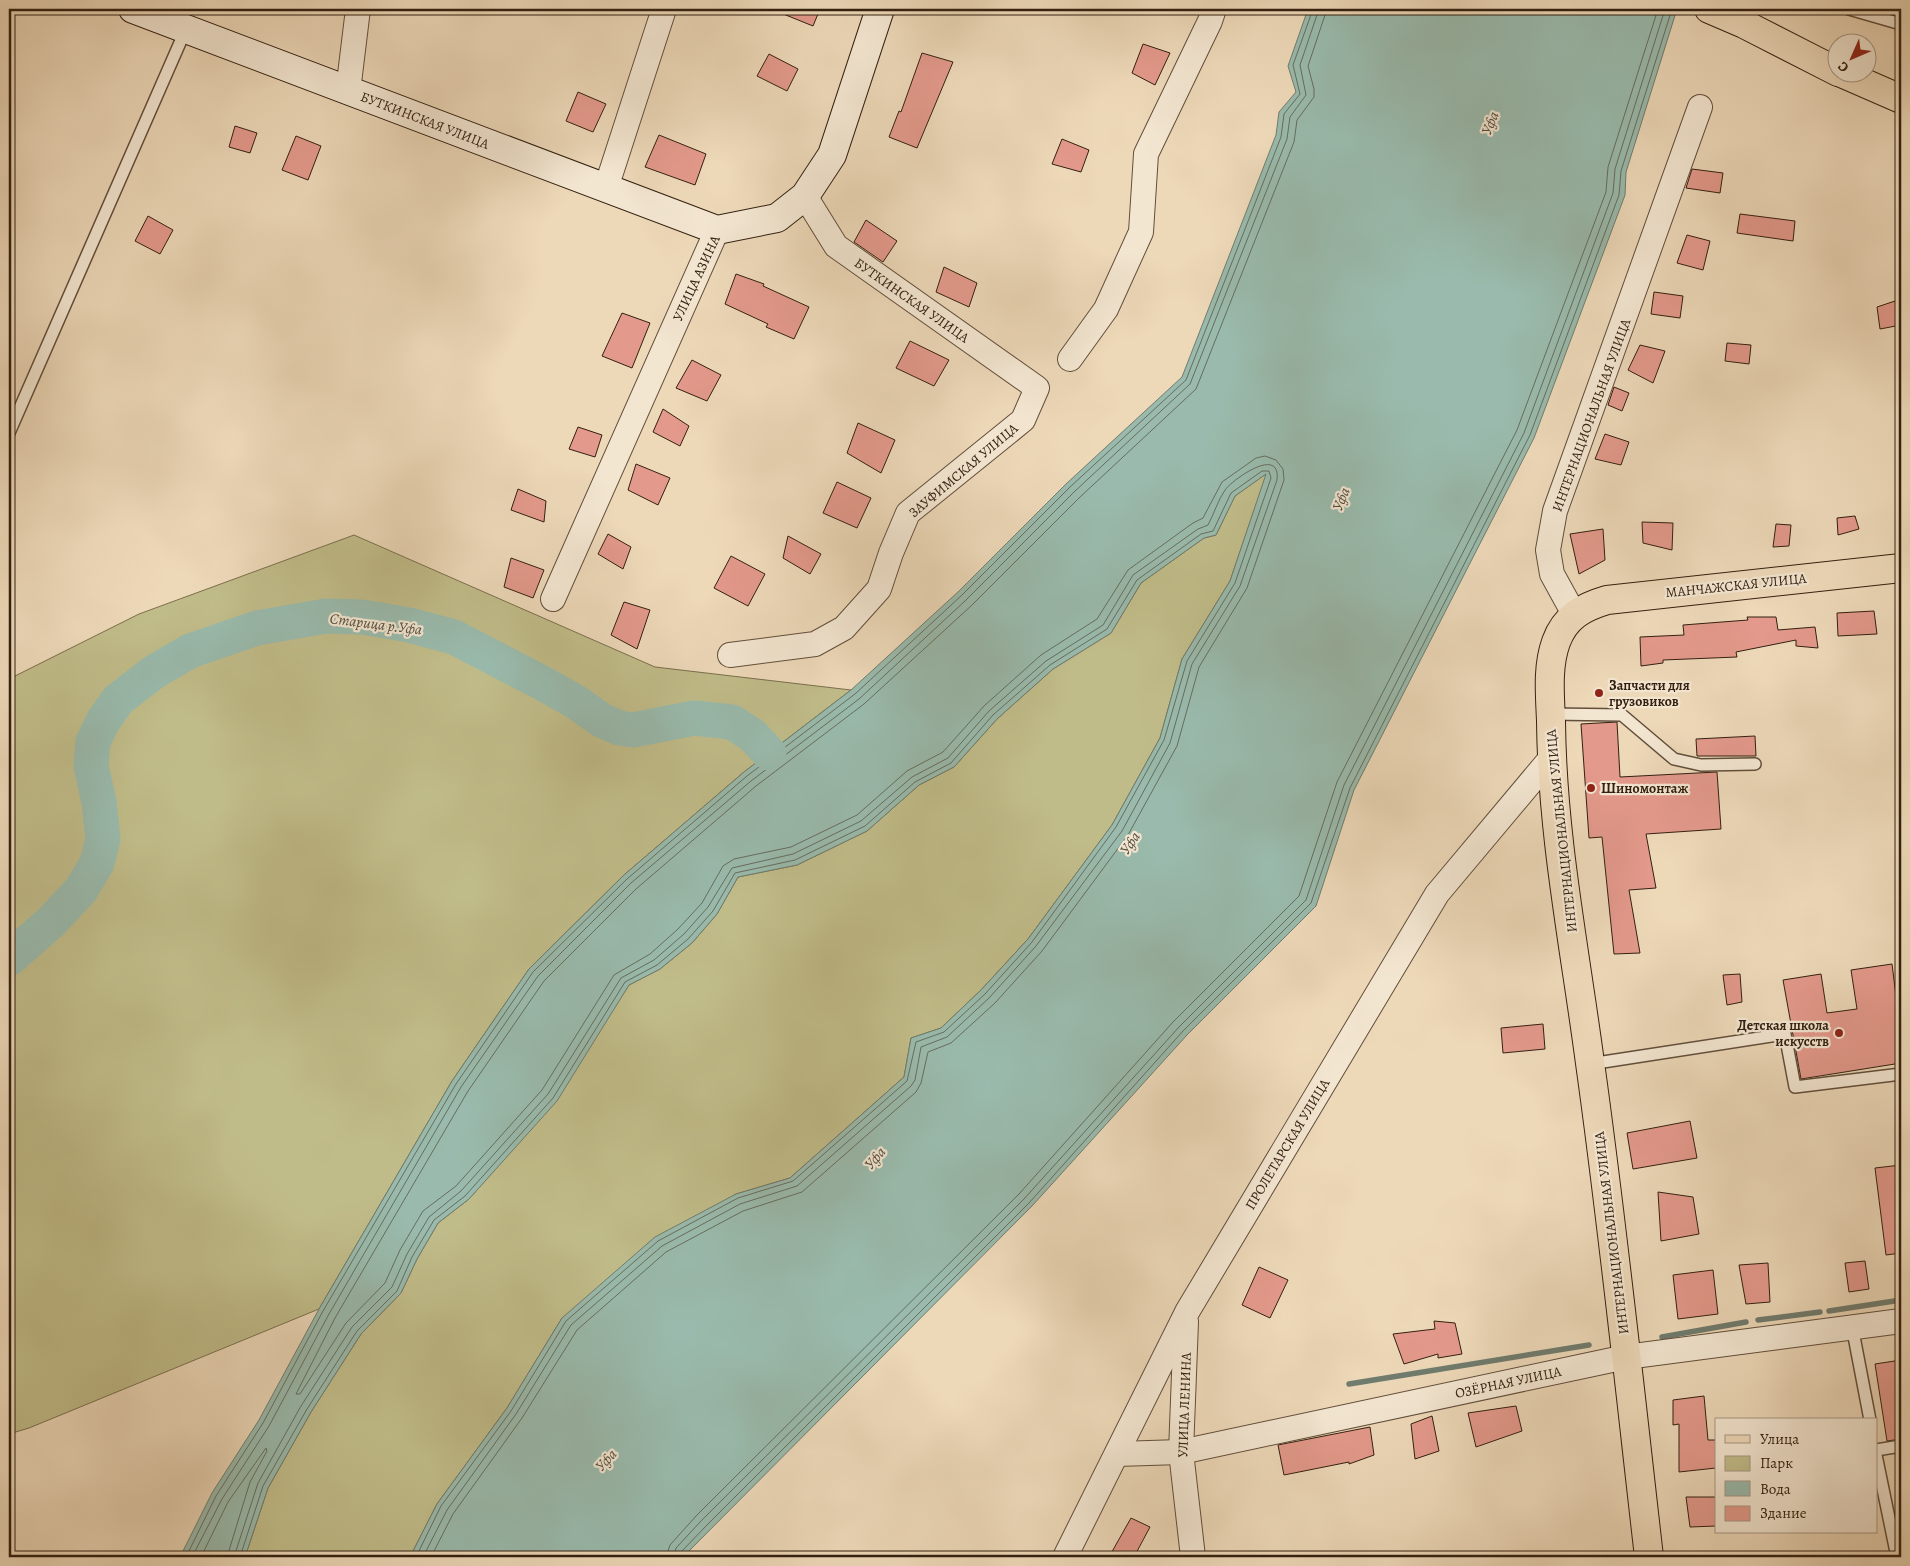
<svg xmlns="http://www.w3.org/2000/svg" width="1910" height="1566" viewBox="0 0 1910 1566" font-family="Alegreya,serif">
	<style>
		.green { fill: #c0bc89; stroke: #7a6e4d }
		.water { fill: #99baac; stroke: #707c6e }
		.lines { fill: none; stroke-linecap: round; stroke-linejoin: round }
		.shore { stroke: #666d5e; stroke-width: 1 }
		.stream { stroke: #707c6e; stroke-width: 5.5 }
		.river { stroke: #99baac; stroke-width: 35 }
		.building { fill: #e3998b; stroke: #332011 }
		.lane-casing { stroke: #624e3b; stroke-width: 14 }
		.street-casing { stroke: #624e3b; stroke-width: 26 }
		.secondary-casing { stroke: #332011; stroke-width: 30 }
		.primary-casing { stroke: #332011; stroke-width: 30 }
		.lane { stroke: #f3e6d1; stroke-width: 11 }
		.street { stroke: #f3e6d1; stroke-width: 24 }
		.secondary { stroke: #f3e6d1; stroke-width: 28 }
		.primary { stroke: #edd8b8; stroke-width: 28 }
		.poi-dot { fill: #8f2418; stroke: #f3e6d1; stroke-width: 2 }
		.labels { text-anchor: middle; stroke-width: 4.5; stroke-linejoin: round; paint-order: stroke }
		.street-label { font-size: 14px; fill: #332011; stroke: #f3e6d1 }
		.poi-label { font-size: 14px; font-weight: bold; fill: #332011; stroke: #f3e6d1; text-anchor: start }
		.water-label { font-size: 15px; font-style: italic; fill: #524e40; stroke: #f3e6d1 }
	</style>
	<rect width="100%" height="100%" fill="#edd8b8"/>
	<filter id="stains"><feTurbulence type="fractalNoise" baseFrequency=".004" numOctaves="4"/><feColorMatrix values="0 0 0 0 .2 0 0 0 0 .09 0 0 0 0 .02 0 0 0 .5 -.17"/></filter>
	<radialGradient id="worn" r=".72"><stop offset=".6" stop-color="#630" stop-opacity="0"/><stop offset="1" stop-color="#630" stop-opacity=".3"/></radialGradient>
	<!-- green -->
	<g class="green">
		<polygon points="1267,473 1230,581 1182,659 1160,738 1112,825 1028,939 981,990 941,1028 911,1038 904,1077 790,1178 736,1194 562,1318 507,1408 437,1504 410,1557 245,1557 268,1488 311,1412 361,1334 401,1293 417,1259 438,1223 469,1199 512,1150 598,1033 629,985 660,969 692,943 717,914 738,877 797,865 867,831 919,785 954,767 997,719 1053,669 1111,633 1141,583 1204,538 1216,535 1235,496"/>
		<polygon points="354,535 655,667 851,690 744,772 624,875 529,969 452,1081 319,1309 29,1428 9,1434 9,679 139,614"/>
	</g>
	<!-- water -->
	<polygon class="water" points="1308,9 1677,9 1626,172 1625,195 1534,438 1354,790 1316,906 1187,1035 1032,1206 683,1557 410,1557 437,1504 507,1408 562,1318 655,1237 736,1194 790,1178 904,1077 911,1038 941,1028 981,990 1028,939 1112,825 1160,738 1182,659 1230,581 1266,474 1235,496 1216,535 1204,538 1141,583 1111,633 1053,669 997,719 954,767 919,785 867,831 797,865 738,877 717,914 692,943 660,969 629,985 557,1101 469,1199 438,1223 417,1259 401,1293 361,1334 311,1412 268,1488 245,1557 180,1557 212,1493 259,1420 319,1309 452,1081 529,969 624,875 744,772 851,690 959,591 1066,484 1182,377 1276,135 1279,112 1296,92 1288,66"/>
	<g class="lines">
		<!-- shore -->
		<g class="shore">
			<polyline points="186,1557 216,1496 263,1423 323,1311 456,1084 533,972 627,879 747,776 855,694 962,595 1069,488 1186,380 1281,137 1284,114 1300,94 1293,65 1313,9"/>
			<polyline points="192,1557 222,1499 269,1426 329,1314 461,1087 538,976 631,883 751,781 859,699 966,600 1074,492 1190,384 1287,139 1290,117 1306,95 1300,65 1319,9"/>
			<polyline points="201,1557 228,1502 266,1448 267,1451 250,1482 227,1557"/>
			<path d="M234,1557L258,1483L301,1406L352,1327L392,1287L407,1254L429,1217L461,1191L548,1094L621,978L654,960L684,934L708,907L732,868L793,854L861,821L912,777L948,758L989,711L1046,661L1103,625L1133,575L1198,529L1208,525C1214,514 1218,500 1225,490C1233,479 1281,445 1277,480L1240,586L1192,664L1170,743L1122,831L1036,946L989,998L947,1037L921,1047L915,1080L911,1086L797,1186L740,1204L662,1246L571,1325L516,1414L447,1510L423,1557"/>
			<polyline points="240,1557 263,1486 307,1409 357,1331 397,1291 412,1257 434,1220 465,1196 553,1098 625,982 657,965 688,939 713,911 735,873 795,860 865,826 915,782 951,763 993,715 1050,665 1107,629 1137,580 1201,534 1213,531 1231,493 1262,471 1269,471 1271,478 1235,583 1187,661 1164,740 1116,827 1032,942 985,994 944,1032 916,1042 907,1081 793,1181 738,1198 658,1241 566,1321 511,1411 441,1506 416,1557"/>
			<polyline points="431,1557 453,1514 522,1418 577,1330 666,1252 743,1211 802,1192 916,1092 921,1083 928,1052 951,1043 995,1003 1042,951 1128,835 1177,746 1199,667 1247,588 1284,480 1283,469 1276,460 1265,456 1256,458 1222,482 1203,518 1193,523 1128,570 1097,619 1041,655 984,706 943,752 907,771 857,815 791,847 734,859 723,866 702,903 678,929 650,954 614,975 542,1090 456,1186 423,1211 400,1250 385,1283 346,1323 300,1394 296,1394 335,1318 468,1091 544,981 636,889 756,786 864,704 972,605 1079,498 1196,389 1294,142 1297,120 1314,97 1314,89 1308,66 1327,9"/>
			<polyline points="666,1557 670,1545 697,1515 1019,1194 1173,1022 1299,896 1337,782 1517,430 1606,192 1608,167 1658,9"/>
			<polyline points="674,1557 676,1548 702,1520 1024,1199 1179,1027 1306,900 1344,785 1524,433 1613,193 1615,169 1665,9"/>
			<polyline points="680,1557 681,1552 707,1525 1029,1203 1183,1031 1311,903 1350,788 1530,435 1619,195 1621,171 1672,9"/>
		</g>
		<!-- stream -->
		<g class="stream">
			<polyline points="1829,1311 1901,1300"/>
			<polyline points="1758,1320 1820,1312"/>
			<polyline points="1662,1337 1746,1322"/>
			<polyline points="1349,1384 1589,1345"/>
		</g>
		<!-- river -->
		<polyline class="river" points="9,959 51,922 81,890 97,863 103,839 99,802 91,766 93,742 103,721 118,700 154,672 190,651 257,628 326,616 362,617 409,625 454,637 544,684 576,702 601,720 619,728 633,730 694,718 732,722 752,735 769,753"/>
	</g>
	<!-- building -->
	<g class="building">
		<polygon points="771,9 820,9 813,26"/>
		<polygon points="1143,44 1170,53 1155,85 1132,73"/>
		<polygon points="922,53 953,62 917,148 889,137 899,111 901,112"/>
		<polygon points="769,54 798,69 787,91 757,76"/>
		<polygon points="578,92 606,104 593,132 566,121"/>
		<polygon points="235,126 257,133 250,153 229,147"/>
		<polygon points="659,135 706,154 695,185 645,167"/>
		<polygon points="296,136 321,146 308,180 282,170"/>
		<polygon points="1062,139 1089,150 1081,172 1052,164"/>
		<polygon points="1692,169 1723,173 1720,193 1686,188"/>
		<polygon points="1740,214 1795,221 1793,241 1737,233"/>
		<polygon points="148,216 173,230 160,254 135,241"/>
		<polygon points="866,220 897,241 883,262 854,242"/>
		<polygon points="1687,235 1710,241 1703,270 1677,263"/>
		<polygon points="944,267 977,283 969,307 936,292"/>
		<polygon points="736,274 764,284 763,286 809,307 794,339 766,327 768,324 725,304"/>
		<polygon points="1654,292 1683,296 1680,318 1651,314"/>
		<polygon points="1901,299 1901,325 1880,329 1877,307"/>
		<polygon points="622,313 650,323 632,368 602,356"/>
		<polygon points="910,341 949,360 934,386 896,368"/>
		<polygon points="1727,343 1751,345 1749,364 1725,361"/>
		<polygon points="1640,345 1665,351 1653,383 1628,370"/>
		<polygon points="692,360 721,375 707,401 676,388"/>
		<polygon points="1614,387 1629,393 1622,411 1608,405"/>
		<polygon points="663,409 689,426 680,446 653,432"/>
		<polygon points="858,423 895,440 881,473 847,453"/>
		<polygon points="578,427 602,435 595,457 569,449"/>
		<polygon points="1605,434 1629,442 1621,465 1595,459"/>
		<polygon points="636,464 670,478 658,505 628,490"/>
		<polygon points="837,482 871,498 857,528 823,513"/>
		<polygon points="518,489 546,501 544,522 511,510"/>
		<polygon points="1855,516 1859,529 1838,535 1837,518"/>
		<polygon points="1642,522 1673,523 1672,550 1643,543"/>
		<polygon points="1776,524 1791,525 1789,546 1773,547"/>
		<polygon points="1603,529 1605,560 1579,574 1570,534"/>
		<polygon points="608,534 631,547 623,569 598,554"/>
		<polygon points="788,536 821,554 810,574 783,558"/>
		<polygon points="731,556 765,574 748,606 714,588"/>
		<polygon points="511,558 544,570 533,598 504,587"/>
		<polygon points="624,602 650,610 637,649 611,635"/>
		<polygon points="1874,611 1877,634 1838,636 1837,613"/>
		<polygon points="1747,617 1776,617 1778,630 1815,627 1818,648 1796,646 1796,640 1736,652 1737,657 1663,660 1663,663 1641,666 1640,637 1684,635 1683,625 1748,620"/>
		<polygon points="1617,722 1620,777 1717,772 1721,829 1646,834 1656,888 1629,890 1640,953 1614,954 1602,837 1589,838 1581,724"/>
		<polygon points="1755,736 1756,756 1697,756 1696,739"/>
		<polygon points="1892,964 1901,1036 1901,1063 1801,1079 1783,980 1821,974 1827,1013 1857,1009 1851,970"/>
		<polygon points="1740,974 1742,1002 1727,1005 1723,975"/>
		<polygon points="1543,1024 1545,1049 1503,1053 1501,1028"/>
		<polygon points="1690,1121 1697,1158 1633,1169 1627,1133"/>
		<polygon points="1901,1165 1901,1253 1886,1255 1875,1168"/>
		<polygon points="1658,1192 1693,1197 1699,1234 1661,1241"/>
		<polygon points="1865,1261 1869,1289 1849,1292 1845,1263"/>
		<polygon points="1768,1263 1770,1302 1746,1304 1739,1265"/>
		<polygon points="1259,1267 1288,1280 1270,1318 1242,1305"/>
		<polygon points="1713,1270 1718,1314 1678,1319 1673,1275"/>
		<polygon points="1434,1321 1455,1323 1462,1354 1438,1358 1438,1354 1404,1364 1393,1334 1435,1329"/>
		<polygon points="1901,1360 1901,1439 1887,1441 1875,1364"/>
		<polygon points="1704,1396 1708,1440 1716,1440 1716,1468 1679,1472 1679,1424 1673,1425 1673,1400"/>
		<polygon points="1516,1406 1522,1431 1476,1447 1468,1413"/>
		<polygon points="1432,1416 1439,1451 1415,1459 1411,1424"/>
		<polygon points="1370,1427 1374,1455 1349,1464 1349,1462 1284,1475 1278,1445"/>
		<polygon points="1686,1497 1716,1497 1716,1526 1690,1527"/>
		<polygon points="1131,1518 1150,1527 1134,1557 1109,1557"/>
	</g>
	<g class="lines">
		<defs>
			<g id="lane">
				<polyline points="1849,9 1901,24"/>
				<polyline points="9,433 186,29"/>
				<polyline points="1551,714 1622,715 1674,759 1701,765 1755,764"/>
				<polyline points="1590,1064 1785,1034 1795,1087 1901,1074"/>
				<polyline points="1852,1326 1870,1420"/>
				<polyline points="1876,1450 1901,1446"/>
				<polyline points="1876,1455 1897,1557"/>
			</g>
			<g id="street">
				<polyline points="348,91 358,9"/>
				<polyline points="606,188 664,9"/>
				<polyline points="1070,359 1106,309 1141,232 1146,154 1210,21 1214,9"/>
				<polyline points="553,599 717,230"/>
				<polyline points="1574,614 1552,574 1548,550 1555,511 1700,107"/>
				<polyline points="730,655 815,644 844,628 879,589 891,553 908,513 1023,420 1037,388 836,246 805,196"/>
				<polyline points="1186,1322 1181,1452 1193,1557"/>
				<polyline points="1117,1454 1181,1452 1626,1357 1901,1321"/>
				<polyline points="1065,1557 1187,1312 1437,894 1551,758"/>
			</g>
			<polyline id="secondary" points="133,9 717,230 777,218 805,196 832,155 880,9"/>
			<g id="primary">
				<polyline points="1709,9 1744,24 1838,72"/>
				<polyline points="1839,72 1901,99"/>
				<path d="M1649,1557C1630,1392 1613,1227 1590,1063C1575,949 1552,836 1551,721C1550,695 1547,667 1556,642C1565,617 1583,607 1607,600L1901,568"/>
			</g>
		</defs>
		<!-- lane casing -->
		<use href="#lane" class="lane-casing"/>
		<!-- street casing -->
		<use href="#street" class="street-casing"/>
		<!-- secondary casing -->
		<use href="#secondary" class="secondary-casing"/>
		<!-- primary casing -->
		<use href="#primary" class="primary-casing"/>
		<!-- lane -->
		<use href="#lane" class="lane"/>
		<!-- street -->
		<use href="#street" class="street"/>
		<!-- secondary -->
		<use href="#secondary" class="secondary"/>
		<!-- primary -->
		<use href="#primary" class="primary"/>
	</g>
	<!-- markers -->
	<g class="poi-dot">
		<circle cx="1599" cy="693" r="5"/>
		<circle cx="1591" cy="788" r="5"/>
		<circle cx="1839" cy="1033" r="5"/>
	</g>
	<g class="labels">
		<!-- street labels -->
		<g class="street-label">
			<text transform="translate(425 120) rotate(21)" y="5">БУТКИНСКАЯ УЛИЦА</text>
			<text transform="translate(696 278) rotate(-65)" y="5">УЛИЦА АЗИНА</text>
			<text transform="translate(912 300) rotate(35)" y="5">БУТКИНСКАЯ УЛИЦА</text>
			<text transform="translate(1591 415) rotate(-70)" y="5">ИНТЕРНАЦИОНАЛЬНАЯ УЛИЦА</text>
			<text transform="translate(963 470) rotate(-40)" y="5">ЗАУФИМСКАЯ УЛИЦА</text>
			<text transform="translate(1736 585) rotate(-6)" y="5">МАНЧАЖСКАЯ УЛИЦА</text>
			<text transform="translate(1561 831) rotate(-96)" y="5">ИНТЕРНАЦИОНАЛЬНАЯ УЛИЦА</text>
			<text transform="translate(1287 1144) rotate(-59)" y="5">ПРОЛЕТАРСКАЯ УЛИЦА</text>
			<text transform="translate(1611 1233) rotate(-97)" y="5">ИНТЕРНАЦИОНАЛЬНАЯ УЛИЦА</text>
			<text transform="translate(1508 1382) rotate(-12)" y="5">ОЗЁРНАЯ УЛИЦА</text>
			<text transform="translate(1184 1405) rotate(-88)" y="5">УЛИЦА ЛЕНИНА</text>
		</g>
		<!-- poi labels -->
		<g class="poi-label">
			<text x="1609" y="690">Запчасти для<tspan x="1609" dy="16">грузовиков</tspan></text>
			<text x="1601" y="793">Шиномонтаж</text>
			<text x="1829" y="1030" text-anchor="end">Детская школа<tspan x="1829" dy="16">искусств</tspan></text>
		</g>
		<!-- water labels -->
		<g class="water-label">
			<text transform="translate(1490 123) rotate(-68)" y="5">Уфа</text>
			<text transform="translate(1341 499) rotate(-68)" y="5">Уфа</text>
			<text transform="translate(376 624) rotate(7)" y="5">Старица р.Уфа</text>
			<text transform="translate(1130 843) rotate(-56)" y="5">Уфа</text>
			<text transform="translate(875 1158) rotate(-50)" y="5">Уфа</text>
			<text transform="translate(606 1460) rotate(-48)" y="5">Уфа</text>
		</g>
	</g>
	<!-- margin -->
	<rect width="1910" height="1566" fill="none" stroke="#edd8b8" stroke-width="30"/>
	<rect x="10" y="10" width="1890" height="1546" fill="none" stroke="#332011" stroke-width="2.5"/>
	<rect x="15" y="15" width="1880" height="1536" fill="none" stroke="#332011"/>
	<!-- legend -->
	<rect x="1715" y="1418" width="162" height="115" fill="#f3e6d1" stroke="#a69784"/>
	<rect x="1725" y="1435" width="25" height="8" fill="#edd8b8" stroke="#a69784"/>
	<text x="1760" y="1444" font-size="15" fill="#332011">Улица</text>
	<rect x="1725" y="1456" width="25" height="15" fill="#c0bc89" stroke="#a69784"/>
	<text x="1760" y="1468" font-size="15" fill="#332011">Парк</text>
	<rect x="1725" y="1481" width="25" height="15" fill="#99baac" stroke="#a69784"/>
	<text x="1760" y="1494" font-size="15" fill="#332011">Вода</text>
	<rect x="1725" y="1506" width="25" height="15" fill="#e3998b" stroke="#a69784"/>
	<text x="1760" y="1518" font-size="15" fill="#332011">Здание</text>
	<!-- north arrow -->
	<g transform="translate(1852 58) rotate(225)"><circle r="24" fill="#f3e6d1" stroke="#a69784"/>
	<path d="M0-4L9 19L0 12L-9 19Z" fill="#8f2418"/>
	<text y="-8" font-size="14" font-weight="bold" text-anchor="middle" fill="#332011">С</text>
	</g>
	<rect width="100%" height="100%" filter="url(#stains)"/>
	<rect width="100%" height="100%" fill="url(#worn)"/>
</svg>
